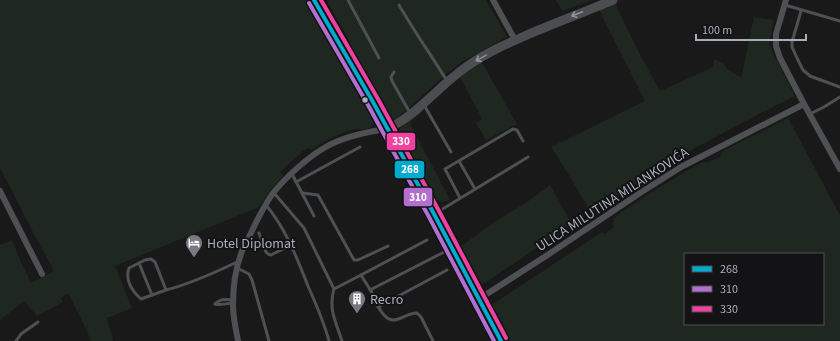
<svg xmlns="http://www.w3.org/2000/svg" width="840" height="341" viewBox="0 0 840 341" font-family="'Source Sans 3',sans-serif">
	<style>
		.green { fill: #1e2720; fill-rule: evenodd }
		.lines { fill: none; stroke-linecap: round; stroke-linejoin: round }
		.lane { stroke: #4e5053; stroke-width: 3 }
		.street { stroke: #4e5053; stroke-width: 6 }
		.secondary { stroke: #4c4d51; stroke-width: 9 }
		.bus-1-casing { stroke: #131315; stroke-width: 7 }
		.bus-2-casing { stroke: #131315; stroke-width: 7 }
		.bus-3-casing { stroke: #131315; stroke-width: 7 }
		.bus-1 { stroke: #00a9ce; stroke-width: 4 }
		.bus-2 { stroke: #b36fd0; stroke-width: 4 }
		.bus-3 { stroke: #f240a1; stroke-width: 4 }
		.oneway { stroke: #8d919b }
		.bus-dot { fill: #a9aebb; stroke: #131315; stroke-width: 1.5 }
		.labels { text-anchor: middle; stroke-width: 4; stroke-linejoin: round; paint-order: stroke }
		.street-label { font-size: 14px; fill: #a9aebb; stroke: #131315 }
		.poi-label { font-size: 14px; fill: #a9aebb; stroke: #131315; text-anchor: start }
		.line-badge { stroke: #131315; stroke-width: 1.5 }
		.badge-label { font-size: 11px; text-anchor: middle; font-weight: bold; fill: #fff }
	</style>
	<rect width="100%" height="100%" fill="#191919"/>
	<!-- green -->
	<g class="green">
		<path d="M0,0H306L361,96H360L363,102H364C368,108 376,117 373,124C370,131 362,129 356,129C344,131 321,142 311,150L309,148L303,151L280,172L283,176L274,186L259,207L115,266L132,308L107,318L113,341H91L85,327L68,293L61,298L63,302L37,316L24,301L0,320V245L12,240L21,262L31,283L54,271L34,234L0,168Z"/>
		<polygon points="330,0 486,0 507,37 465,60 447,73 403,113 396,119 393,119 388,113 354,56 349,40 328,3 328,1"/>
		<polygon points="556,0 592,0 562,11"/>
		<polygon points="615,3 636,47 660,91 713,67 714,59 724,63 726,68 741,78 754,17 774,20 769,45 795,96 761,113 695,148 590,211 570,177 551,147 645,101 599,10"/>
		<polygon points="481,61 517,124 486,140 476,123 482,119 459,75"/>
		<path d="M421,110L422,112L410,123L450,200C444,202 442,203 436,200L422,173L424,172L421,167H419L406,148L398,133C401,124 414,117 421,110Z"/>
		<path d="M788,118L840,215V341H507L489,310L492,309L493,304L599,234L602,232L605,234L614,227L613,219L620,213L660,187L697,165L703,162H708L720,157L723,151ZM685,254H823V324H685Z"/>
		<polygon points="550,185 572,224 485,283 480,284 477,282 463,250 460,247 496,221 527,202"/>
	</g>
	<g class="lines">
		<!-- lane -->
		<g class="lane">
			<polyline points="348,0 379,58"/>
			<path d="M399,5C414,31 431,55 447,81"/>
			<polyline points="785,5 840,21"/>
			<polyline points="801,11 792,42 792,47 797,58 803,70 810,76 840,87"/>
			<polyline points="394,72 391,77 392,81 410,113"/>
			<polyline points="424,105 451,152"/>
			<polyline points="810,114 824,107 840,97"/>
			<polyline points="459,161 475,189"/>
			<polyline points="292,174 314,216"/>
			<polyline points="296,182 360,147"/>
			<path d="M274,193L304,228L334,289C328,309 336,322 342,341"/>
			<polyline points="302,193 318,195 354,260 358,260 388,246"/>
			<polyline points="460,198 445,169 513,129 517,130 523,141"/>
			<path d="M266,205C286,229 297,258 308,286C316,304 324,322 329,341"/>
			<polyline points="436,213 528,157"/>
			<polyline points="259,233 266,252 268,254 271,255 291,245"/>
			<polyline points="139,263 152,295"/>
			<polyline points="237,268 249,274 252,280 269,341"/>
			<polyline points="361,275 427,240"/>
			<path d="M334,289L361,275C364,280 368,286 371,291C375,299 382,320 393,320C401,320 407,313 417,313L421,317L433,341"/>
			<path d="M166,290L141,299C132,291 125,280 129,268L145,260L151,259L155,262L166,290C190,284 214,273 237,262"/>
			<polyline points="370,290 450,249"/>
			<path d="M215,304C219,299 227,299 233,300"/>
			<path d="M215,304C220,306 227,303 233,303"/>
			<polyline points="378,307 447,270"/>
			<polyline points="16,341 21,334 38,322"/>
		</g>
		<!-- street -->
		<g class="street">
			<polyline points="493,0 515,40"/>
			<polyline points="786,0 776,34 776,46 780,58 804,104 840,169"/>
			<polyline points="0,191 42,274"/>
			<polyline points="479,299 546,256 640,193 681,167 804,104"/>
			<path d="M238,341C236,330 233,317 233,305C233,288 235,270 241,254C243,247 247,241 250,235C257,220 264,205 274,192C286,177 307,158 324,148C342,137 366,132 387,129"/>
		</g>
		<!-- secondary -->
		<g class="secondary">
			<polyline points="314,0 373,102 434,214 501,341"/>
			<path d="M387,129C418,115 440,84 469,65C489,51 511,42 534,32C560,21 587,11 613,0"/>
		</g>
		<defs>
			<polyline id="bus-1" points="314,0 373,102 434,214 501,341"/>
			<polyline id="bus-2" points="309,3 368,105 429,217 494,341"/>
			<polyline id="bus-3" points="321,0 378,99 439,211 506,338"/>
		</defs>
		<!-- bus-1 casing -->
		<use href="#bus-1" class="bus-1-casing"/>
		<!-- bus-2 casing -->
		<use href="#bus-2" class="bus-2-casing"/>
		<!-- bus-3 casing -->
		<use href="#bus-3" class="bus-3-casing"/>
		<!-- bus-1 -->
		<use href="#bus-1" class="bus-1"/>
		<!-- bus-2 -->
		<use href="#bus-2" class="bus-2"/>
		<!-- bus-3 -->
		<use href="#bus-3" class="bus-3"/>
	</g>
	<!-- one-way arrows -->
	<defs><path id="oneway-shaft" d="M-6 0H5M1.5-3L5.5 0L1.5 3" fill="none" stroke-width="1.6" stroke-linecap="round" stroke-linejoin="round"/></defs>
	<g class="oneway">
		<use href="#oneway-shaft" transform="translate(577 14) rotate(159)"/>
		<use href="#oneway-shaft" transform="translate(481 58) rotate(151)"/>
	</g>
	<!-- icons -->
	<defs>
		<symbol id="hotel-pin" viewBox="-11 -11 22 30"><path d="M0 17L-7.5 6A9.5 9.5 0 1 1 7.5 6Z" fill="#777a82" stroke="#131315"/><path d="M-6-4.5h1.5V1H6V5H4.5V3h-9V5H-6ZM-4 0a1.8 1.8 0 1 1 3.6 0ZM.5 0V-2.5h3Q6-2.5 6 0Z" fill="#fff"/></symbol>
		<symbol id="building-pin" viewBox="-11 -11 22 30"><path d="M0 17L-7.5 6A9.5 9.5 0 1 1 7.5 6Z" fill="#777a82" stroke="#131315"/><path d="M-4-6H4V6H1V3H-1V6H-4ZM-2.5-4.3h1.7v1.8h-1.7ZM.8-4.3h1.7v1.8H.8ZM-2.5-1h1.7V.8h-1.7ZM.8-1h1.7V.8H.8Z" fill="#fff"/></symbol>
	</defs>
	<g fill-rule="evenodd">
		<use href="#hotel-pin" x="184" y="233" width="20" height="27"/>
		<use href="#building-pin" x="347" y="289" width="20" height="27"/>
	</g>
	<!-- markers -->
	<circle class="bus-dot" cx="365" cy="100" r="3.5"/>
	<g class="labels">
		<!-- street labels -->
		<g class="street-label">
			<text transform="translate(612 199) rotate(-33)" y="5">ULICA MILUTINA MILANKOVIĆA</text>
		</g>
		<!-- poi labels -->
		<g class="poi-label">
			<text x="207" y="248">Hotel Diplomat</text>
			<text x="370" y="304">Recro</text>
		</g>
	</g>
	<g class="line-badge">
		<rect x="386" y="132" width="30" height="19" rx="4" fill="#f240a1"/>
		<rect x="394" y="160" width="31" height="19" rx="4" fill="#00a9ce"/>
		<rect x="403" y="187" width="30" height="20" rx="4" fill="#b36fd0"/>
	</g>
	<g class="badge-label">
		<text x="401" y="145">330</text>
		<text x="410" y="173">268</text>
		<text x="418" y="201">310</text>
	</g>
	<!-- legend -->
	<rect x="684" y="253" width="140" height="72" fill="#131315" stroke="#4f5157"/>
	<rect x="692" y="266" width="20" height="6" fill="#00a9ce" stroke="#4f5157"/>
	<text x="720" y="273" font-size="12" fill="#a9aebb">268</text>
	<rect x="692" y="286" width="20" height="6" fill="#b36fd0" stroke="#4f5157"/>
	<text x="720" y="293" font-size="12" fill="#a9aebb">310</text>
	<rect x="692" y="306" width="20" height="6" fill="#f240a1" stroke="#4f5157"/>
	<text x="720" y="313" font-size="12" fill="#a9aebb">330</text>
	<!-- scale -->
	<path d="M696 34v6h110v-6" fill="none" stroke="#a9aebb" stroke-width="2"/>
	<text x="702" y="34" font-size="12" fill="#a9aebb" stroke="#131315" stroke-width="3" paint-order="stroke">100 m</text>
</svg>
